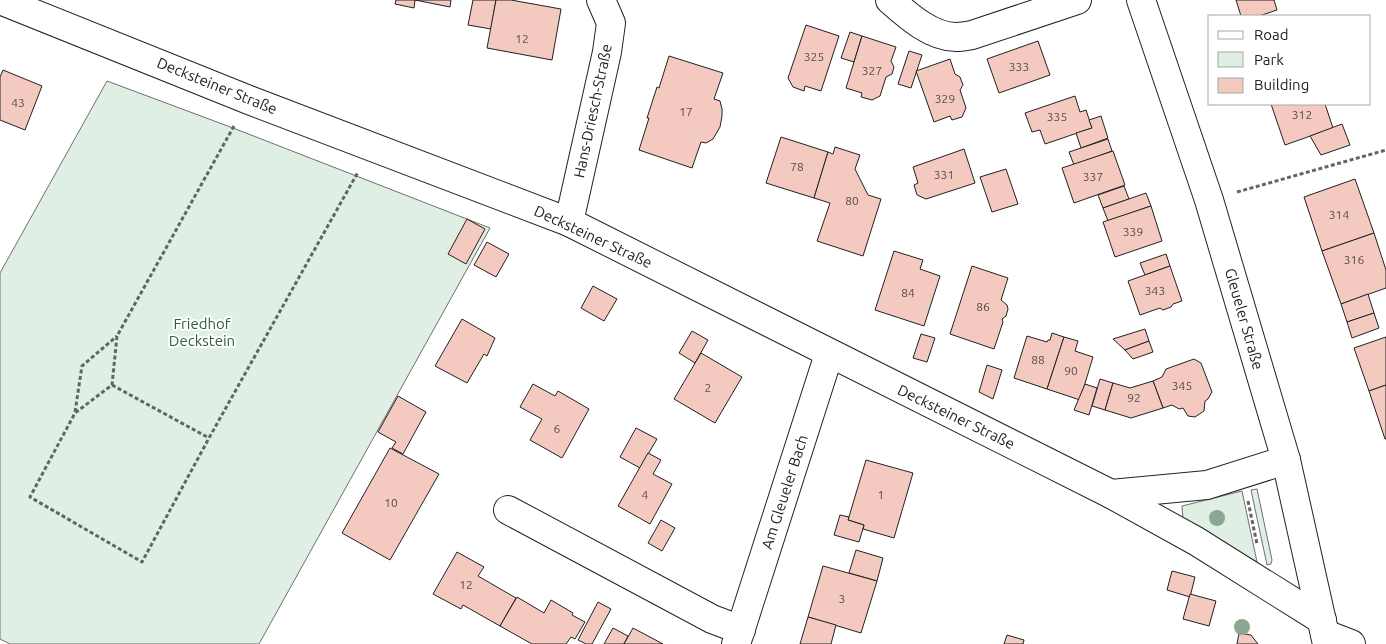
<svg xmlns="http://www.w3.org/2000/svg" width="1386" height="644" viewBox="0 0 1386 644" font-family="Ubuntu,sans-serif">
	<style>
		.green { fill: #e0efe3; stroke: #6f6f6f }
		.building { fill: #f3c9c0; stroke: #222 }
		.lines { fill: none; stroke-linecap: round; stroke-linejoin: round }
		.minor-casing { stroke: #222; stroke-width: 30 }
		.major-casing { stroke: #222; stroke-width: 30 }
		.path { stroke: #646464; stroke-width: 3; stroke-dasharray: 4 2.5; stroke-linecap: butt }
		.minor { stroke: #fff; stroke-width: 28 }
		.major { stroke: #fff; stroke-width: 28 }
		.tree { fill: #8da692 }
		.labels { text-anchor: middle; stroke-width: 4; stroke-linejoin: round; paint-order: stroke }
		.number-label { font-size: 12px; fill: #564c4a }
		.street-label { font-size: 15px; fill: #222; stroke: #fff }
		.park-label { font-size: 15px; fill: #2f5e38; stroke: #fff }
	</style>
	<rect width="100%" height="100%" fill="#fff"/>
	<!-- green -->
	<g class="green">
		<polygon points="107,81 233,128 490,228 259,644 10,644 0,639 0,273"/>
		<polygon points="1257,489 1272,560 1271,564 1267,565 1251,490"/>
		<polygon points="1242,491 1257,562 1183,519 1182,506"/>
	</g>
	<!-- building -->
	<g class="building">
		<polygon points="396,0 451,0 450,7 415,0 414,8 395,4"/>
		<polygon points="473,0 496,0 491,29 468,25"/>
		<polygon points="496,0 511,0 561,9 552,60 487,48"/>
		<polygon points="1236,0 1274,0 1277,10 1259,16 1241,16"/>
		<polygon points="806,25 839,36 821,91 805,86 804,91 793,87 788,78"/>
		<polygon points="850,32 862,36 854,62 841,58"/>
		<polygon points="862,36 896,47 891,61 894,67 892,74 886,77 880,96 872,100 861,97 862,93 846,88"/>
		<polygon points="1038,41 1050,75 999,93 987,59"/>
		<polygon points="909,51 922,55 911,88 898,84"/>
		<polygon points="669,56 723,73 714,99 720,101 722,109 722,116 720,127 713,139 706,143 701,142 692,168 639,150 649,118 647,118 657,87 659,88"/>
		<polygon points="950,59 955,74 960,77 963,85 960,90 966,108 962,117 952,120 950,116 934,122 916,71"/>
		<polygon points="3,70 42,86 25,130 0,120 0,77"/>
		<polygon points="1075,96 1080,112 1086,110 1092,128 1045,144 1040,130 1032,132 1025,113"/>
		<polygon points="1271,104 1325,104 1333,128 1285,145"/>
		<polygon points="1101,116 1108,138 1081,148 1076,133 1092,128 1089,120"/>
		<polygon points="1342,124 1350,145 1321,155 1310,136"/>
		<polygon points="781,137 828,152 814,198 766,183"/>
		<polygon points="1108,139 1112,151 1074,165 1069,152"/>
		<polygon points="835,147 860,155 855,169 868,195 881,199 863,256 817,241 830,203 814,198 828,152 833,154"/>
		<polygon points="964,149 975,183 926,199 917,195 914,185 918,183 913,167"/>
		<polygon points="1113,151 1125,185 1074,203 1062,168"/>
		<polygon points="1006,169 1018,204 992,212 980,177"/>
		<polygon points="1355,179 1374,233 1322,251 1304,197"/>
		<polygon points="1124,186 1129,199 1103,208 1098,195"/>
		<polygon points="1146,193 1151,206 1108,221 1103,208"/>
		<polygon points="1151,206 1162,241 1115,257 1103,222"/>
		<polygon points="467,219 485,229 466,264 448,254"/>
		<polygon points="1374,233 1386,270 1386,288 1341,304 1322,251"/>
		<polygon points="487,242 509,254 496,277 474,265"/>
		<polygon points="894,251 923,260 920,269 940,276 924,326 875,310"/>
		<polygon points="1166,254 1170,266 1145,275 1140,263"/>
		<polygon points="972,266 1008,278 1001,300 1007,305 1008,309 1006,316 1002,319 1003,322 994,349 950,334"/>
		<polygon points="1170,266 1182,301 1173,304 1171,307 1163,310 1160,308 1140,315 1128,281"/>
		<polygon points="593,286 617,299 604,321 581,308"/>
		<polygon points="1368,294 1374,313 1347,322 1341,304"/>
		<polygon points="1374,313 1379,328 1352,338 1347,322"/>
		<polygon points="462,319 495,338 487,356 484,354 467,383 435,366"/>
		<polygon points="1145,329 1149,341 1125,350 1113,339"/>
		<polygon points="692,331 708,340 695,363 679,353"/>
		<polygon points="1052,333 1064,337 1047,389 1014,378 1027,336 1047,342 1048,340 1050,340"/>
		<polygon points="921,334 935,338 927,362 913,358"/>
		<polygon points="1064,337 1078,341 1075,351 1093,357 1080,400 1047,389"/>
		<polygon points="1386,337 1386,385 1369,391 1354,348"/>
		<polygon points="1149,341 1153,352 1133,359 1125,350"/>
		<polygon points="701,353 742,377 715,423 674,399"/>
		<polygon points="1194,359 1201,363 1212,392 1208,399 1205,401 1204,411 1195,417 1188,416 1183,408 1179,409 1172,405 1163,408 1153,381 1162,377 1166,369"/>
		<polygon points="987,365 1002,370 993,399 979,392"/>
		<polygon points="1100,379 1113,383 1105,410 1092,406"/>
		<polygon points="1153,381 1163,408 1131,418 1105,410 1113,383 1130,388"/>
		<polygon points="533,384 555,396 558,391 589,409 562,458 530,440 542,419 520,407"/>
		<polygon points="1085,384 1097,388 1089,415 1074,410"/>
		<polygon points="1386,385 1386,439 1385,439 1369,391"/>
		<polygon points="398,396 426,412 403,454 392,448 396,442 378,432"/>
		<polygon points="636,428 657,439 640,468 620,457"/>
		<polygon points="390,448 439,474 390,560 342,533"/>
		<polygon points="648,453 661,460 653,474 672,484 650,524 618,506"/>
		<polygon points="866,460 913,473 894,538 863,529 864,525 848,520"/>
		<polygon points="840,515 849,517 848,520 864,525 859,542 834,535"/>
		<polygon points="661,520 675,528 662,551 648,543"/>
		<polygon points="856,550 883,558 877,581 849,573"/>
		<polygon points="457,552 484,567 478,576 516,598 500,626 463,605 461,609 433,594"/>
		<polygon points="823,566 877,581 861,633 808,617"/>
		<polygon points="1172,571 1195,577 1190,597 1167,590"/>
		<polygon points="1190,594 1216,601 1209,626 1183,619"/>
		<polygon points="517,597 544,613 551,600 573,613 572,615 585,622 575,639 571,637 566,644 532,644 500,626"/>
		<polygon points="598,602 611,609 592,644 586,644 578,640"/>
		<polygon points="808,617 836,625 831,644 800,644"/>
		<polygon points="613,628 628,636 624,644 604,644"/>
		<polygon points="633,628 663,644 624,644"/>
		<polygon points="1239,633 1251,635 1258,644 1237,644"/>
		<polygon points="1007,635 1024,640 1023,644 1004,644"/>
	</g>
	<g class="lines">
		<defs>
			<g id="minor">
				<polyline points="0,0 249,100 569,222 1111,494 1196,541 1322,620"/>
				<path d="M890,0C907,15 931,37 956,37C961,37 967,36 972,35L1077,0"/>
				<polyline points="569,222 607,52 611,23 601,0"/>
				<polyline points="1111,494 1207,485 1286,460"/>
				<polyline points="508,510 712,619 741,630"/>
				<polyline points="1325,634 1351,644"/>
				<polyline points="736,644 829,354"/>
			</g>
			<polyline id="major" points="1141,0 1209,200 1286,460 1327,644"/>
		</defs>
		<!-- minor casing -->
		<use href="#minor" class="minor-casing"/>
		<!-- major casing -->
		<use href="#major" class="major-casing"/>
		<!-- path -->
		<g class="path">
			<polyline points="234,126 117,336 112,385 75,413 30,497 142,562 209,438 358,172"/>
			<polyline points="1237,192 1386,150"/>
			<polyline points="112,385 209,438"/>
			<polyline points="75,412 82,366 117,336"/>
			<polyline points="1248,501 1257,544"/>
		</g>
		<!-- minor -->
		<use href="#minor" class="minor"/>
		<!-- major -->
		<use href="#major" class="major"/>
	</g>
	<!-- trees -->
	<g class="tree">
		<circle cx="1217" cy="518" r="8"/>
		<circle cx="1242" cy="627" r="8"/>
	</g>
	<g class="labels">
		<!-- number labels -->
		<g class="number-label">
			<text x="522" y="43">12</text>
			<text x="814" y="61">325</text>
			<text x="1019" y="71">333</text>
			<text x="872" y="75">327</text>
			<text x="945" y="103">329</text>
			<text x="18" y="107">43</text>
			<text x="686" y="116">17</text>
			<text x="1302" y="119">312</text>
			<text x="1057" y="121">335</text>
			<text x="797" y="171">78</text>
			<text x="944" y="179">331</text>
			<text x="1093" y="181">337</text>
			<text x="852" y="205">80</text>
			<text x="1339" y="219">314</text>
			<text x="1133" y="236">339</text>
			<text x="1354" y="264">316</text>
			<text x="1155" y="295">343</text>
			<text x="908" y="297">84</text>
			<text x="983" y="311">86</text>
			<text x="1038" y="364">88</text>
			<text x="1071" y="375">90</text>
			<text x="1182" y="390">345</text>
			<text x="708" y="392">2</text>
			<text x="1134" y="402">92</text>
			<text x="557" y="433">6</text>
			<text x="645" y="499">4</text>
			<text x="881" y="499">1</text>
			<text x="391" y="507">10</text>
			<text x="466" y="589">12</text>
			<text x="842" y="603">3</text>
		</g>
		<!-- street labels -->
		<g class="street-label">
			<text transform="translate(217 86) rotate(22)" y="5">Decksteiner Straße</text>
			<text transform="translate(593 111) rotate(-78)" y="5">Hans-Driesch-Straße</text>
			<text transform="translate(593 237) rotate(25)" y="5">Decksteiner Straße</text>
			<text transform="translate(1244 319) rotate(74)" y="5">Gleueler Straße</text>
			<text transform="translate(956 417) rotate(26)" y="5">Decksteiner Straße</text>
			<text transform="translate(785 492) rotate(-72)" y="5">Am Gleueler Bach</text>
		</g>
		<!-- park labels -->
		<g class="park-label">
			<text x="202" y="329">Friedhof<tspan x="202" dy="17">Deckstein</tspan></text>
		</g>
	</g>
	<!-- legend -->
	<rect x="1208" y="15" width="162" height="90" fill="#ffffff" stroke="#a7a7a7"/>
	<rect x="1218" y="31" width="25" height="8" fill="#ffffff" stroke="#a7a7a7"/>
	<text x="1254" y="40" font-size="15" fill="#222222">Road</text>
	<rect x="1218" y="52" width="25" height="15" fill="#e0efe3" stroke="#a7a7a7"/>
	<text x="1254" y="65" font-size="15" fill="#222222">Park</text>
	<rect x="1218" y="78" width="25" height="15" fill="#f3c9c0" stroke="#a7a7a7"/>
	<text x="1254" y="90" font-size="15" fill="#222222">Building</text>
</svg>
